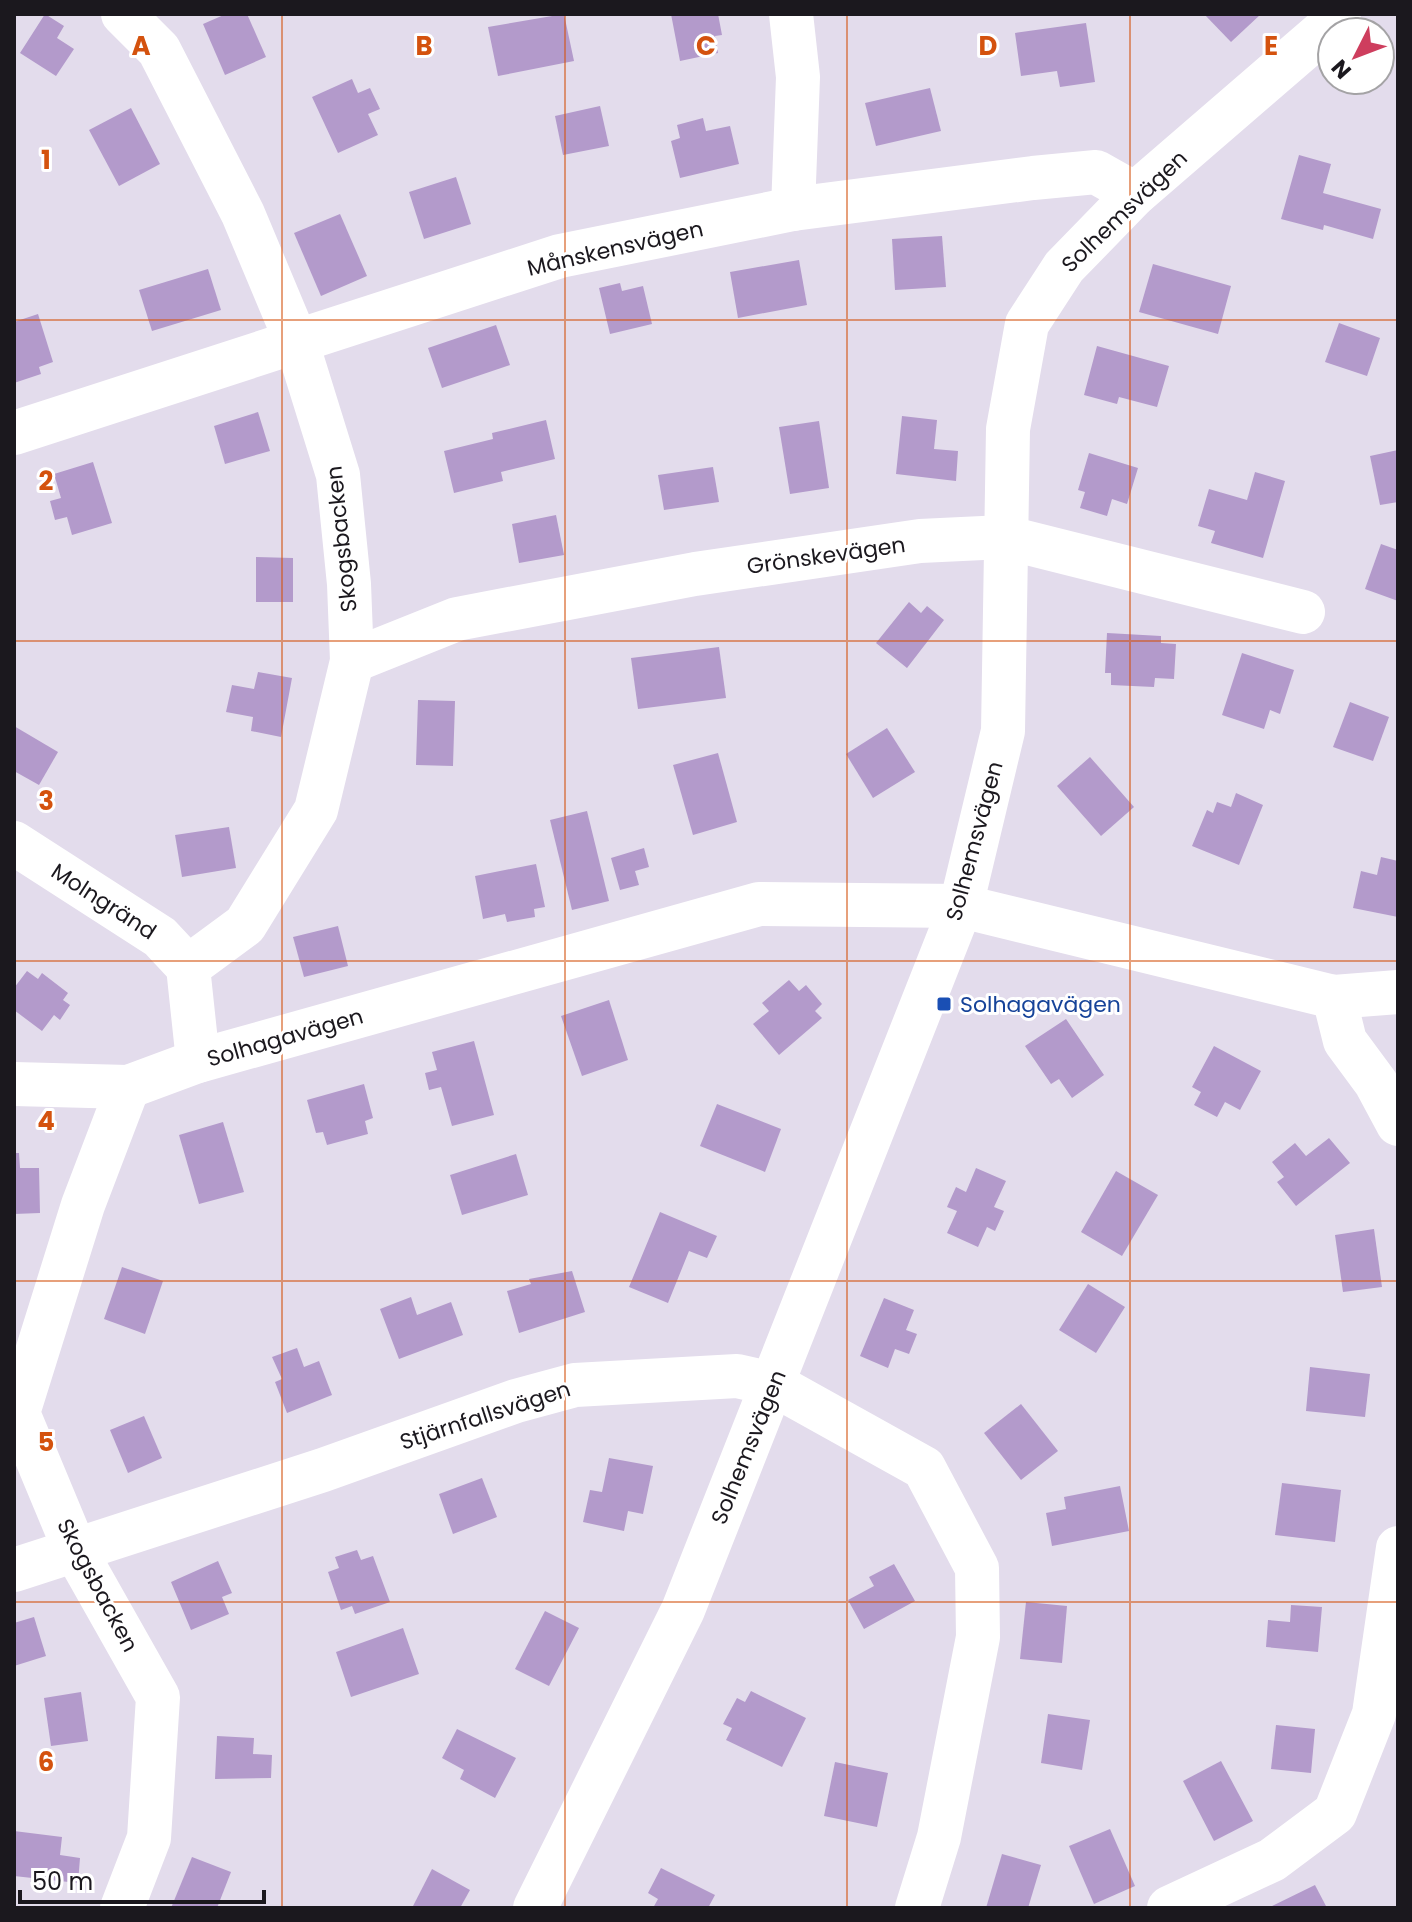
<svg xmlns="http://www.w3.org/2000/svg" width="1412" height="1922" viewBox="0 0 1412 1922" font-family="Poppins,sans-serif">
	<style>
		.building { fill: #b39acb }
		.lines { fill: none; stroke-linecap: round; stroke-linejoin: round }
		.minor { stroke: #fff; stroke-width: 44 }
		.grid { fill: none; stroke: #d4520e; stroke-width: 2; stroke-opacity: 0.55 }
		.transit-dot { fill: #1a4fb4; stroke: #fff; stroke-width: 3 }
		.labels { text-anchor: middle; stroke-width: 6; stroke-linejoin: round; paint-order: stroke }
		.street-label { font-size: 22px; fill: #1b181e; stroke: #fff }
		.transit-label { font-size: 22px; fill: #164399; stroke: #fff; text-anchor: start }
		.grid-label { font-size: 26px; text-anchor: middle; font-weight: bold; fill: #d4520e; stroke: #fff; stroke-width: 6; stroke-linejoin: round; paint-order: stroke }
	</style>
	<rect width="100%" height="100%" fill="#e3dcec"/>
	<!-- building -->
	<g class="building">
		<polygon points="45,14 64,26 57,38 74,49 56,76 20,53"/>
		<polygon points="226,14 247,14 266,57 225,75 203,24"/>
		<polygon points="564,14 574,61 498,76 488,27"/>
		<polygon points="671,14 718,14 722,35 715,36 718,53 680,61"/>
		<polygon points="1204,14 1261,14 1231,42"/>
		<polygon points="1086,23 1095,82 1060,87 1057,71 1021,76 1015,33"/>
		<polygon points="352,79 358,93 370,88 380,109 368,114 378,135 338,153 312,97"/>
		<polygon points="930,88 941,131 876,146 865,103"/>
		<polygon points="600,106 609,146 563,155 555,116"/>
		<polygon points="131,108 160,164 119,186 89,130"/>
		<polygon points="703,118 706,131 730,126 739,164 680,178 671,141 680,138 677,125"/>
		<polygon points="1299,155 1331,164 1323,193 1381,209 1373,239 1324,225 1323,230 1281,219"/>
		<polygon points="456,177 471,224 424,239 409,192"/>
		<polygon points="340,214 367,276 321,296 294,233"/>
		<polygon points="942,236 946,287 895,290 892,239"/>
		<polygon points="799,260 807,305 738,318 730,272"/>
		<polygon points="1153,264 1231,286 1218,334 1139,312"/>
		<polygon points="208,269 221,310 152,331 139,290"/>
		<polygon points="620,283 622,291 643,286 652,324 610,334 599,288"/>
		<polygon points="38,314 53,362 39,367 41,374 14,383 14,322"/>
		<polygon points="1339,323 1380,338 1367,376 1325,362"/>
		<polygon points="496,325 510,365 442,388 428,348"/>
		<polygon points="1097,346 1169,366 1157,407 1119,397 1117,404 1084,395"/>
		<polygon points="258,412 270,451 225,464 214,426"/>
		<polygon points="902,416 937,420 934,449 958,451 956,481 896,474"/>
		<polygon points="546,420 555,459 501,472 503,481 454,493 444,451 493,439 492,433"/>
		<polygon points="819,421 829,488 790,494 779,427"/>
		<polygon points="1398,450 1398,502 1380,505 1370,456"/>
		<polygon points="1089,453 1138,468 1127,504 1112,499 1107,516 1080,508 1085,492 1078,490"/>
		<polygon points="93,462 112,523 72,535 67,517 55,520 50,501 61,498 54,474"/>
		<polygon points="713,467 719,502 664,510 658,475"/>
		<polygon points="1255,472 1285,481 1263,558 1211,543 1215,531 1198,526 1209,489 1247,500"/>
		<polygon points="556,515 564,555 519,563 512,524"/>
		<polygon points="1381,544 1398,550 1398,601 1365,589"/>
		<polygon points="256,557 293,558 293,602 256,602"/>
		<polygon points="909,602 921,613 927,606 944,620 907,668 876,643"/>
		<polygon points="1107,633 1161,636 1161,643 1176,644 1174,679 1155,678 1154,687 1111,685 1111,673 1105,673"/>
		<polygon points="719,647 726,698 638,709 631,658"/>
		<polygon points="1242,653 1294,670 1280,714 1270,710 1264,729 1222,715"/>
		<polygon points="258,672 292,678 281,737 251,731 253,717 226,712 232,685 254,689"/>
		<polygon points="418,700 455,701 453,766 416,765"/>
		<polygon points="1350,702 1389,717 1373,761 1333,747"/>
		<polygon points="14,726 58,752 39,785 14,771"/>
		<polygon points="887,728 915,772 873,798 846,754"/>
		<polygon points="718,753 737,822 693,835 673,765"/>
		<polygon points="1090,757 1134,807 1101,836 1057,786"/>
		<polygon points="1236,793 1263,805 1239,865 1192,846 1207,810 1213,813 1217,802 1231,807"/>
		<polygon points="587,811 609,901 572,910 550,820"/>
		<polygon points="229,827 236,868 182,877 175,835"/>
		<polygon points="644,848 649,867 635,871 639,885 620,890 611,858"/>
		<polygon points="1381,857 1398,861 1398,917 1353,908 1361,871 1377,875"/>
		<polygon points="536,864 545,907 534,909 535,917 507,922 505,914 483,919 475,876"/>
		<polygon points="338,926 348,966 304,977 293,937"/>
		<polygon points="27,971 38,979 42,973 68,993 63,1000 70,1005 60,1020 54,1015 42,1031 14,1010 14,988"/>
		<polygon points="789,980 799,991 806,985 822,1004 815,1011 822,1018 779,1055 753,1024 769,1011 762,1003"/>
		<polygon points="609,1000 628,1060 582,1076 561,1016"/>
		<polygon points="1066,1019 1104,1075 1072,1098 1059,1079 1051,1084 1025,1046"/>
		<polygon points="474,1041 494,1115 452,1126 441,1087 429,1090 425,1073 437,1070 432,1052"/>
		<polygon points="1214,1046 1261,1071 1240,1110 1225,1102 1217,1117 1194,1105 1201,1092 1192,1087"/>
		<polygon points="364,1084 373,1118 365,1121 368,1134 327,1145 323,1132 316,1133 307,1100"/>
		<polygon points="717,1104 781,1129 765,1172 700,1146"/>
		<polygon points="223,1122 244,1192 199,1204 179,1135"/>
		<polygon points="1329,1138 1350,1163 1296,1206 1277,1182 1284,1177 1272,1162 1295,1143 1306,1156"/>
		<polygon points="14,1153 19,1153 20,1168 39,1168 40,1213 14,1214"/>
		<polygon points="516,1154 528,1195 462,1215 450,1175"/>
		<polygon points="976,1168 1006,1181 994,1207 1004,1211 995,1231 987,1227 978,1247 947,1233 957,1211 947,1207 956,1187 966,1192"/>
		<polygon points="1116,1171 1158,1195 1122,1256 1081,1232"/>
		<polygon points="660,1212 717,1236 707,1258 689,1251 668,1303 629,1287"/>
		<polygon points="1374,1229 1382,1287 1343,1292 1335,1235"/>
		<polygon points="122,1267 163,1281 145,1334 104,1319"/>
		<polygon points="572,1271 585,1312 519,1333 507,1291 531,1284 529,1279"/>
		<polygon points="1088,1284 1125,1307 1096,1353 1059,1330"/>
		<polygon points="411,1297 417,1315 451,1302 463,1335 399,1359 380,1309"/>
		<polygon points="884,1298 914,1310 906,1330 917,1334 909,1354 895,1349 888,1368 860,1356"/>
		<polygon points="297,1348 304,1367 319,1361 332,1395 287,1413 275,1382 282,1379 272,1357"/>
		<polygon points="1310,1367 1370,1374 1365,1417 1306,1411"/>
		<polygon points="1021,1404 1058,1451 1021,1480 984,1433"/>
		<polygon points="144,1416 162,1458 128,1473 110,1430"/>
		<polygon points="609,1458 653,1466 643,1514 628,1511 624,1531 583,1522 590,1490 602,1492"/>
		<polygon points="482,1478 497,1517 453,1534 439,1494"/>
		<polygon points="1282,1483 1341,1490 1335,1542 1275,1535"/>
		<polygon points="1120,1486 1129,1531 1052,1546 1046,1513 1066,1509 1064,1497"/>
		<polygon points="357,1550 361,1560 373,1556 390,1602 355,1614 352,1606 341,1610 328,1572 339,1568 335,1557"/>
		<polygon points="218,1561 232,1593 222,1597 229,1614 191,1630 171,1582"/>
		<polygon points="894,1564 915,1601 864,1629 848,1600 874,1586 869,1577"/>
		<polygon points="1026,1602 1067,1606 1062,1663 1020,1659"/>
		<polygon points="1291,1605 1322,1607 1318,1652 1266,1647 1268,1620 1290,1622"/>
		<polygon points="545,1611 579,1628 549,1686 515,1669"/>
		<polygon points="34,1617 46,1656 14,1666 14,1623"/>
		<polygon points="403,1628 419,1674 351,1697 336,1652"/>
		<polygon points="751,1691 806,1718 782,1767 726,1740 732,1728 723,1724 737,1698 745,1702"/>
		<polygon points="81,1692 88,1741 51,1746 44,1698"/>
		<polygon points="1048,1714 1090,1720 1082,1770 1041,1763"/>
		<polygon points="1276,1725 1315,1729 1311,1773 1271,1769"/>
		<polygon points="457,1729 516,1758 495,1798 460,1779 464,1770 442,1758"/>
		<polygon points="217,1736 254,1738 253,1754 272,1755 271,1778 215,1779"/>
		<polygon points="1221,1761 1253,1821 1214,1841 1183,1781"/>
		<polygon points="835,1762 888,1773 877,1827 824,1816"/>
		<polygon points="1110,1829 1135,1886 1094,1904 1069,1846"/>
		<polygon points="14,1831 62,1837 60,1855 80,1858 78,1883 14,1876"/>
		<polygon points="1002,1854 1041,1865 1028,1908 986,1908"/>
		<polygon points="192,1857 231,1872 217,1908 171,1908"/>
		<polygon points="661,1868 715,1895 708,1908 653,1908 658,1899 648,1893"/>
		<polygon points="432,1869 470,1890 460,1908 412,1908"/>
		<polygon points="1315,1885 1327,1908 1268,1908"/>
	</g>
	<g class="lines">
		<!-- minor -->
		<g class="minor">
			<polyline points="123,14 159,50 243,214 297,343 338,475 349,584 352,661 316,810 245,925 188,967 198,1061"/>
			<polyline points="791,14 798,77 793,209"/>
			<polyline points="14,433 560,256 793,209 1033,178 1096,172 1135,194"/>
			<polyline points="352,661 457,619 695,574 920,541 1004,537 1303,612"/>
			<polyline points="14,843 160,937 188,967"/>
			<polyline points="1334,997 1345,1041 1376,1083 1398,1124"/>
			<polyline points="14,1084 128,1087 198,1061 759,904 961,906 1334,997 1398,992"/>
			<polyline points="14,1570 323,1470 516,1401 575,1385 737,1376 773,1384 924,1468 977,1568 978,1637 939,1837 917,1908"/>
			<polyline points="122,1908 149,1838 158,1697 75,1550 18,1413 83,1205 128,1087"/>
			<polyline points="535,1908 683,1610 961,906 1003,731 1008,429 1027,324 1064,267 1135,194 1333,23 1339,14"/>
			<polyline points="1169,1908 1272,1860 1335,1813 1374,1714 1398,1548"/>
		</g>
	</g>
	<!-- grid -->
	<path class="grid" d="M282,14V1908M565,14V1908M847,14V1908M1130,14V1908M14,320H1398M14,641H1398M14,961H1398M14,1281H1398M14,1602H1398"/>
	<!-- markers -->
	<rect class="transit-dot" x="936" y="996" width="16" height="16" rx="4"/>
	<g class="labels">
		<!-- street labels -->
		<g class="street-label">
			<text transform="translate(1124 211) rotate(-44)" y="8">Solhemsvägen</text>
			<text transform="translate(615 248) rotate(-13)" y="8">Månskensvägen</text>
			<text transform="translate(341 539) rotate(-96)" y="8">Skogsbacken</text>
			<text transform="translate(826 555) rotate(-8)" y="8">Grönskevägen</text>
			<text transform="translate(974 841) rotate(-75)" y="8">Solhemsvägen</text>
			<text transform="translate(104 901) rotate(33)" y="8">Molngränd</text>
			<text transform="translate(285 1037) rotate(-16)" y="8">Solhagavägen</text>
			<text transform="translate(485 1415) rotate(-18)" y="8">Stjärnfallsvägen</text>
			<text transform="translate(748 1447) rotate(-68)" y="8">Solhemsvägen</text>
			<text transform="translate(98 1585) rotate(62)" y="8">Skogsbacken</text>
		</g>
		<!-- transit labels -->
		<g class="transit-label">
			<text x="960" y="1012">Solhagavägen</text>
		</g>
	</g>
	<g class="grid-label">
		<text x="141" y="55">A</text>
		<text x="424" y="55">B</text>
		<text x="706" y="55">C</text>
		<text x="988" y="55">D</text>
		<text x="1271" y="55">E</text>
		<text x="46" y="169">1</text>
		<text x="46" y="490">2</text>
		<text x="46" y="810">3</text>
		<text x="46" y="1130">4</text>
		<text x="46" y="1451">5</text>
		<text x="46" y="1771">6</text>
	</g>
	<!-- border -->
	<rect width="1412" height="1922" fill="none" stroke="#1b181e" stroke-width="32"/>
	<!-- north arrow -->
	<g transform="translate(1356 56) rotate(228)"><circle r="38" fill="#ffffff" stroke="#a4a3a5" stroke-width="2"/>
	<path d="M0-6L14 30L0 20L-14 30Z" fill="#ce3e5e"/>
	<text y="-12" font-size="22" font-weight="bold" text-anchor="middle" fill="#1b181e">N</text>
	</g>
	<!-- scale -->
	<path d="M20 1890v12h244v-12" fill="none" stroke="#1b181e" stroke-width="4"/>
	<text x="32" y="1890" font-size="24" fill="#1b181e" stroke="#ffffff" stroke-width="6" paint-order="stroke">50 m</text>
</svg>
